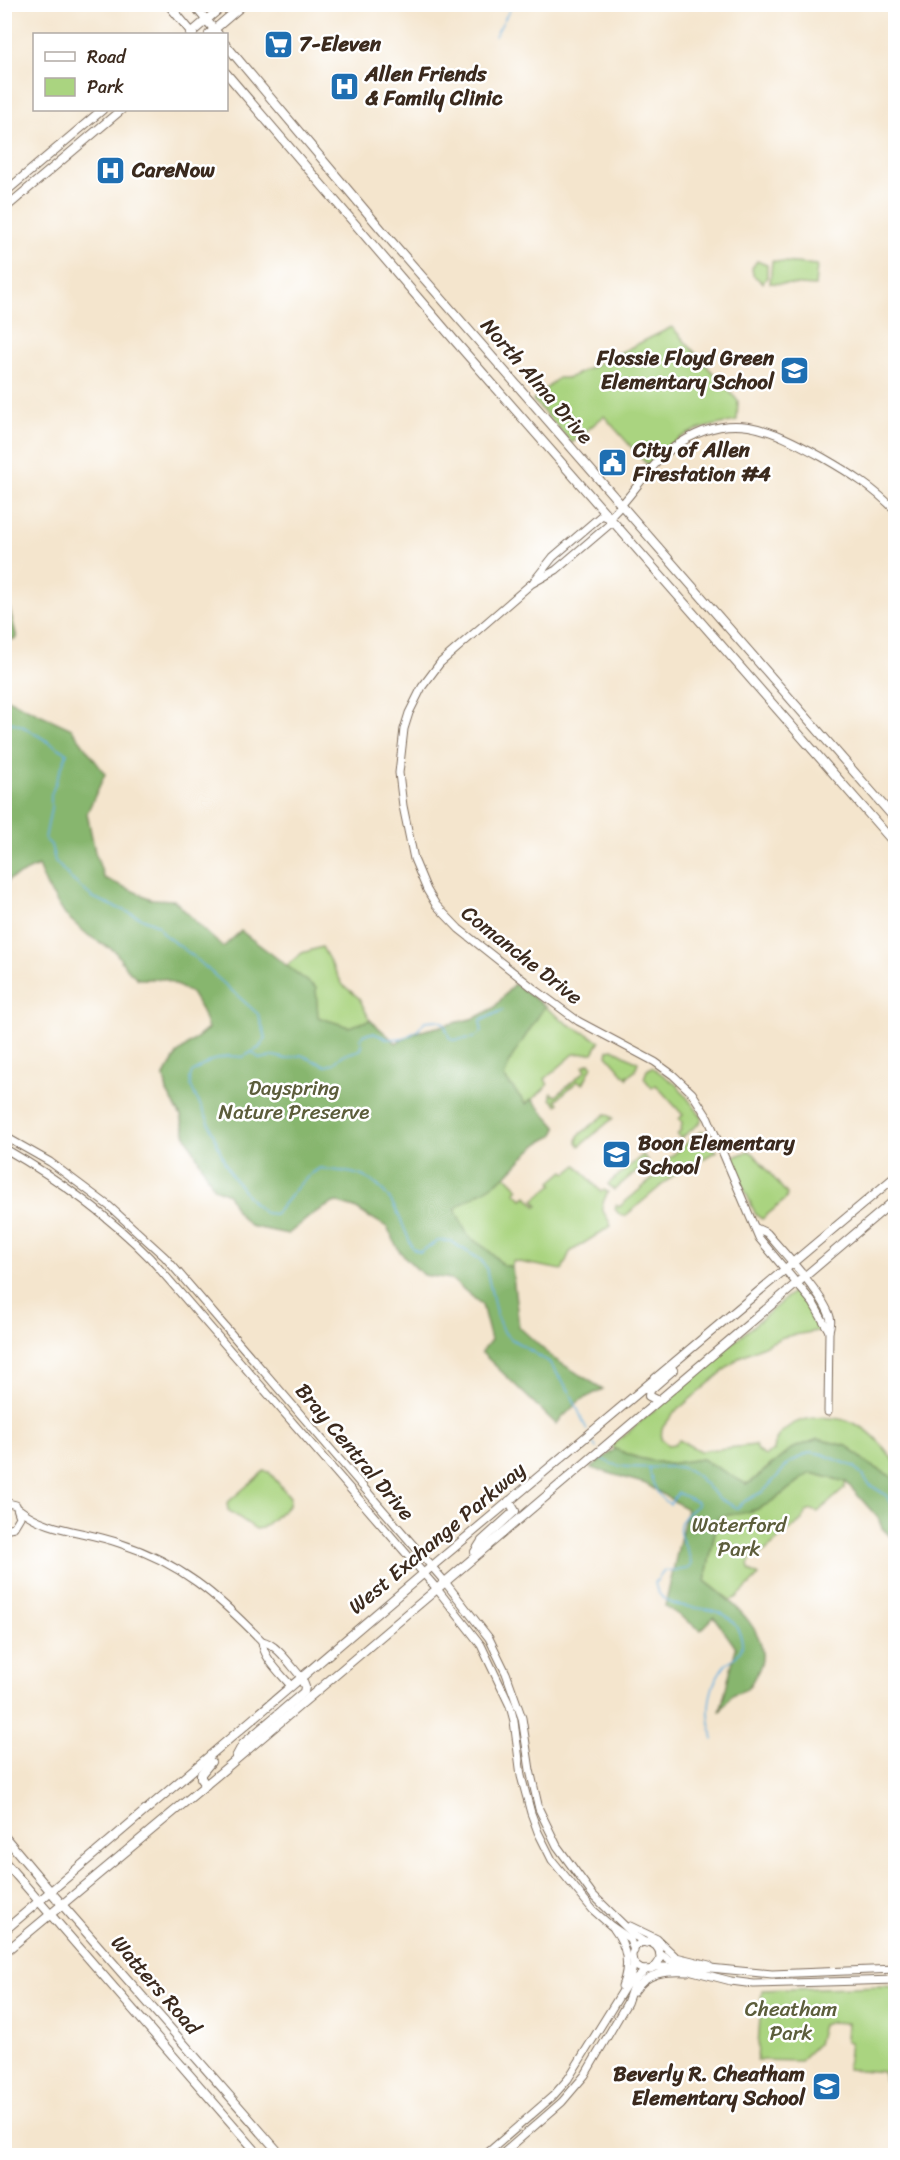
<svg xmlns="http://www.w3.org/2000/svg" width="900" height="2160" viewBox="0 0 900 2160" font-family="Sriracha,sans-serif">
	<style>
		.green { fill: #aad480; stroke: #727f4f; stroke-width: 1.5 }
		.forest { fill: #87b66e; stroke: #617046; stroke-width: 1.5 }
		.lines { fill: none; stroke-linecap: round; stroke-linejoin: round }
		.stream { stroke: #69b1e0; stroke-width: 1.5 }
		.minor-casing { stroke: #7c6b5b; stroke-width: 9 }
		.major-casing { stroke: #7c6b5b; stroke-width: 10 }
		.minor { stroke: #fff; stroke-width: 7 }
		.major { stroke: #fff; stroke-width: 8 }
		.labels { text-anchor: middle; stroke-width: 5; stroke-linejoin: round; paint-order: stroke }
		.poi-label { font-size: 21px; font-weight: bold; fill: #3b2a1e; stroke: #fff; text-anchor: start }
		.street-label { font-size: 21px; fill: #3b2a1e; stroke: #fff }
		.park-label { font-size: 21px; fill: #5c5d3b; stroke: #fff }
	</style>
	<rect width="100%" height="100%" fill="#fff"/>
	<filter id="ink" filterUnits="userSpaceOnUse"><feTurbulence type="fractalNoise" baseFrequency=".0167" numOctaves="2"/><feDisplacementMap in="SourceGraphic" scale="12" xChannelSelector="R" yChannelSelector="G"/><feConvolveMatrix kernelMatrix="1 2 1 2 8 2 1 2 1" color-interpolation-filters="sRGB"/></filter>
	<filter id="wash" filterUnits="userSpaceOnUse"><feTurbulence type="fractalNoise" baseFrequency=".008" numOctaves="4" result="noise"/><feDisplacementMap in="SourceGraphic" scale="24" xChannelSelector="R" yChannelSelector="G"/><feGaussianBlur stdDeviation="1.35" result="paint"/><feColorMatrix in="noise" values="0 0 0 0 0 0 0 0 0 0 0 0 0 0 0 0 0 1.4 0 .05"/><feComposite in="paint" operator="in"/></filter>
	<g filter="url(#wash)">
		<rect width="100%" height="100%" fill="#f4e5cd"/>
		<!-- green -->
		<g class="green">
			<polygon points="757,261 767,265 767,277 763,283 753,275 752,268"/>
			<polygon points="772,261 817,265 815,286 770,283"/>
			<path d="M672,327L738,401L737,421C695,428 678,433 648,466L604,416L572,443L533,400L558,378H569Z"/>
			<path d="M322,947L343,985L359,998L370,1020L396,1043L417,1032L475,1018L494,1008L514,984L568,1024L600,1041L593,1053L574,1054L545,1079L548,1085L532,1100L557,1128L553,1136C534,1143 519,1161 506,1176L519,1189L515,1192L522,1199L527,1196L536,1206L538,1205L534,1200L553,1184L551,1182L564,1171L567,1173L577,1165L601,1192L604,1190L608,1192C596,1215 604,1206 611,1226L570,1252L562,1270L513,1261L512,1267L503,1265L488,1250L468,1236L455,1209L370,1218L355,1208L335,1202L314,1213L288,1234L250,1226L237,1212L228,1194L214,1188L186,1136L181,1116L167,1092L164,1076L178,1053L302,953Z"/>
			<polygon points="613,1049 638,1062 635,1071 630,1075 628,1075 627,1078 607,1055 608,1050"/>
			<polygon points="590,1063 592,1066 583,1084 578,1081 556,1100 559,1103 557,1105 551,1099 551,1093 556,1096 586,1070 583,1066"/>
			<polygon points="652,1067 678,1086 702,1117 700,1123 681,1138 677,1135 681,1130 682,1122 679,1119 683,1115 656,1085 652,1088 644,1078 647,1070"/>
			<polygon points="606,1114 613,1118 580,1146 577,1142 578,1136"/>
			<polygon points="701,1131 707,1132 714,1150 717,1151 674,1175 625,1216 620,1215 615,1209 616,1205 619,1207 663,1170 660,1166"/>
			<polygon points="749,1151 754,1154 787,1194 786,1199 762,1219 756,1215 732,1162 733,1157"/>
			<polygon points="643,1155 648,1161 614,1190 608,1184"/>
			<path d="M794,1291C808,1295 816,1315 821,1328L817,1331L783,1337L740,1357L675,1412L662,1428L661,1439L668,1445L674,1444L679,1440L700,1451L755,1445L757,1451L765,1456L774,1451C775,1446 774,1442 777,1438C795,1412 839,1413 863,1428C876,1436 886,1450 895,1462V1482L892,1477L867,1463L847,1446L773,1463L751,1482L745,1484L702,1459L668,1464L638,1458L615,1449L612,1446Z"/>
			<polygon points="264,1471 269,1472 290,1497 289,1505 262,1528 256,1529 228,1510 227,1503"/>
			<polygon points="811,1473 846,1482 844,1489 818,1512 812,1510 806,1512 801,1521 760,1555 751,1558 748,1565 750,1571 759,1576 736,1598 730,1600 705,1581 718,1516 783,1494 792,1485"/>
			<polygon points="882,1986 895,1987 896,2068 893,2081 884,2080 884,2072 847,2069 850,2042 846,2041 847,2023 830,2022 822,2025 817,2044 800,2061 757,2060 762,1990"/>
		</g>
		<!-- forest -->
		<g class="forest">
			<polygon points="5,591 17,638 5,642 4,642"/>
			<path d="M5,698L72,729L105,774L87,813L95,852L104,878L151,899L174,900L207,933L223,947L241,931L316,988L318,1017L349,1027L370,1020L396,1043L417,1032L475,1018L494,1008L514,984L545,1006L512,1057L504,1077L526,1104L532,1099L557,1128L553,1136C533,1143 522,1161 506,1175C491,1189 471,1196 455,1209L468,1236L488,1250L503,1265L512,1267L519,1327L554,1359L603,1389L579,1401L556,1424L481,1352L491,1340L482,1305L451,1279L423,1275L399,1251L387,1227L355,1208L335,1202L314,1213L288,1234L250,1226L237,1212L228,1194L214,1188L186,1136L181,1116L167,1092L164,1076L178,1053L208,1029L202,1011L191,993L165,979H138L126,968L115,951L89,936L65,915L47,887L38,866L8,880L5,894Z"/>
			<path d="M818,1439L847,1446L867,1463L892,1477L895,1482V1541L882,1528L878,1518L846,1482L811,1473C793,1484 779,1499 760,1508C748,1514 731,1514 718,1517L705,1581C731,1601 778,1637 757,1673C754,1677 751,1685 747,1689C744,1691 738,1692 734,1694C728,1698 724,1706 720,1712L736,1648L714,1617L701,1630L665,1606L687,1509L646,1484L591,1468L615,1449L638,1458L668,1464L702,1459L746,1484L751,1482L791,1449Z"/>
		</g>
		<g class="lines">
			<!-- stream -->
			<g class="stream">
				<polyline points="495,36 513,4"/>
				<path d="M4,720L22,726L67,753L51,795V808L45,839L51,845L55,861L70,878L92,897L158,925L163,934L193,956L258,1014L266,1038L259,1048L243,1057L228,1056L210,1061L192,1073L190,1078L191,1086L196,1097L208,1120L225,1163L232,1176L254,1204L265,1213L275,1214C291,1197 299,1180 320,1168C333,1171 350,1171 362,1176C394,1190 400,1221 413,1249L420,1252L438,1241H450L481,1260L486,1268L497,1317L502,1329L508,1337L549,1362L570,1392L587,1430"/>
				<polyline points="253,1053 260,1059 274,1056 286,1059 301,1055 326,1066 333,1064 343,1055 360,1050 362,1047 361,1039 364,1034 373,1033 388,1039 404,1038 417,1031 425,1021 437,1020 444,1023 449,1037 452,1040 473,1038 482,1032 480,1021 503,1010"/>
				<polyline points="590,1437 596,1448"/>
				<path d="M600,1455C610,1473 657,1466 676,1467C696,1468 706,1488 720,1499C725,1502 732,1505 737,1508L745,1501L764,1491L790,1462L811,1452L822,1454L855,1467L870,1485L886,1495L896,1514"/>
				<path d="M649,1467C651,1480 657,1499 670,1504L678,1493L697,1502V1505C693,1510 687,1512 683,1518C672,1536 691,1547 691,1565L687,1569L664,1571L655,1583C660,1618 714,1599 732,1621C739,1630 747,1645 738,1654C734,1659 728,1661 724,1666C719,1673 714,1682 712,1690C706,1711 710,1721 713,1740"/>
			</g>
		</g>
	</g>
	<g filter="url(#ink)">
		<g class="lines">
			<defs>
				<g id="minor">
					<polyline points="534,581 553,557 602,515 609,518"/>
					<polyline points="4,1136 50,1162 109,1206 165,1257 445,1582 489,1638 506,1673 522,1718 530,1770 539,1809 557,1846 593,1895 635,1936 646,1943"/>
					<path d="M4,1148C58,1179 107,1214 150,1258L437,1589L481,1645L510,1706L514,1721L521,1776L531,1813L538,1832L552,1860L593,1910L610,1925L630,1939L634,1951"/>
					<path d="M756,1228L767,1233C783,1252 824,1295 830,1317C832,1322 830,1326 829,1331L828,1412"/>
					<path d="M829,1331L813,1303L759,1238L708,1118L692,1093L673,1075L655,1062L578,1021L532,987L459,929L436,905L427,890L414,859L403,806L399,773L404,729L409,713L422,687L440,663L456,649L531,584L556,570L610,524L609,518C632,497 648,466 674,447C729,408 769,428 822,457C850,473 874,488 896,511"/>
					<polyline points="4,1502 16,1505 20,1517 14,1527 4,1529"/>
					<path d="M19,1509C47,1531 85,1531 119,1543C181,1563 217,1595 262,1641C277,1644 291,1666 301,1677"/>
					<path d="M262,1641C263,1658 281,1674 291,1686"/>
					<polyline points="630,1926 657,1939 676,1957 709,1965"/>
					<path d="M614,1929C627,1946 630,1966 622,1986"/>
					<circle cx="646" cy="1956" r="14"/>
					<polyline points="660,1954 669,1960 700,1967 772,1974 896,1969"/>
					<polyline points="655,1967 677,1967 731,1981 754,1984 896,1980"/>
					<path d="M634,1992C647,1972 665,1971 687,1972"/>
					<polyline points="484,2156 553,2096 568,2079 630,1979 634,1963"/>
					<polyline points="500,2156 562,2102 585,2075 627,2003 635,1980 646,1970"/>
				</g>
				<g id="major">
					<polyline points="168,4 193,34"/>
					<polyline points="193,4 218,34"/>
					<polyline points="190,34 225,4"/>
					<polyline points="209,34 244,4"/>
					<polyline points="226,45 386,235 896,820"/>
					<polyline points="226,73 455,341 896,845"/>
					<polyline points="4,193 102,110"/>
					<polyline points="4,209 121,110"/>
					<polyline points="657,1400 649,1396 650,1390 673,1370"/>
					<polyline points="475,1552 482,1541 515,1511 509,1501"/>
					<polyline points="236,1757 243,1744 304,1692 305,1687 301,1677"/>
					<polyline points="206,1785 201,1778 201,1774 211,1762"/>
					<polyline points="4,1836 51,1892 282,2156"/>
					<polyline points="4,1861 260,2156"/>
					<polyline points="4,1931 437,1562 896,1176"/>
					<polyline points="4,1953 232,1763 896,1199"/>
				</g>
			</defs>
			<!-- minor casing -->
			<use href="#minor" class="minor-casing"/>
			<!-- major casing -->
			<use href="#major" class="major-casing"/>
			<!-- minor -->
			<use href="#minor" class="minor"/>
			<!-- major -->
			<use href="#major" class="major"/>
		</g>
	</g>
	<!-- icons -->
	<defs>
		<symbol id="supermarket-square" viewBox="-11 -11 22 22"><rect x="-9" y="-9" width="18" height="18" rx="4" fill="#1f6fb2" stroke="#fff"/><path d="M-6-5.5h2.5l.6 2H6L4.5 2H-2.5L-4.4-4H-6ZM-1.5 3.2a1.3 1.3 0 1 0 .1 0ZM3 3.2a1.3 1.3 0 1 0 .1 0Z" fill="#fff"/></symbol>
		<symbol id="hospital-square" viewBox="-11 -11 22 22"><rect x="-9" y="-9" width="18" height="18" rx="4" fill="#1f6fb2" stroke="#fff"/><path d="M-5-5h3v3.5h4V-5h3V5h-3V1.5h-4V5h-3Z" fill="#fff"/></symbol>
		<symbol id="school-square" viewBox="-11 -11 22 22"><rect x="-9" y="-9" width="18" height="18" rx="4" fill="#1f6fb2" stroke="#fff"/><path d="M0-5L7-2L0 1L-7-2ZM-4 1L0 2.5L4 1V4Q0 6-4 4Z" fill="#fff"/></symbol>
		<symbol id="civic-square" viewBox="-11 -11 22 22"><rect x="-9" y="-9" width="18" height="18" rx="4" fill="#1f6fb2" stroke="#fff"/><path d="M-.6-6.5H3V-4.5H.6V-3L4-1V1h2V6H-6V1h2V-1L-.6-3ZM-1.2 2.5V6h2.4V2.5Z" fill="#fff"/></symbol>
	</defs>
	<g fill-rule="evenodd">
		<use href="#supermarket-square" x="262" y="28" width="33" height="33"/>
		<use href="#hospital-square" x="328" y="70" width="33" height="33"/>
		<use href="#hospital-square" x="94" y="154" width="33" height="33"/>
		<use href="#school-square" x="778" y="354" width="33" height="33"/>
		<use href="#civic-square" x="596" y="446" width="33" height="33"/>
		<use href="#school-square" x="600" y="1138" width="33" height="33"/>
		<use href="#school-square" x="810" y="2070" width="33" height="33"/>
	</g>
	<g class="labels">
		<!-- poi labels -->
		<g class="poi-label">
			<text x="299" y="51">7-Eleven</text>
			<text x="365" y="81">Allen Friends<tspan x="365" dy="24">&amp; Family Clinic</tspan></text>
			<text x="132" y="177">CareNow</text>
			<text x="774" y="365" text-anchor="end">Flossie Floyd Green<tspan x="774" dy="24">Elementary School</tspan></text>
			<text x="633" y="457">City of Allen<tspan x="633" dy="24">Firestation #4</tspan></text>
			<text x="638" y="1150">Boon Elementary<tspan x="638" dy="24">School</tspan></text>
			<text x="805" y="2081" text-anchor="end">Beverly R. Cheatham<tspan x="805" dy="24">Elementary School</tspan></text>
		</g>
		<!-- street labels -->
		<g class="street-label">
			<text transform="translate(537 381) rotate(49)" y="7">North Alma Drive</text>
			<text transform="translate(522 955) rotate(38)" y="7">Comanche Drive</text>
			<text transform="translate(355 1452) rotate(50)" y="7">Bray Central Drive</text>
			<text transform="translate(437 1538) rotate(-40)" y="7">West Exchange Parkway</text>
			<text transform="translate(156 1985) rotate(49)" y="7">Watters Road</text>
		</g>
		<!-- park labels -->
		<g class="park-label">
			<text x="294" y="1095">Dayspring<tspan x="294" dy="24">Nature Preserve</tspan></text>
			<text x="739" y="1532">Waterford<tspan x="739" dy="24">Park</tspan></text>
			<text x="791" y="2016">Cheatham<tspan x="791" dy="24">Park</tspan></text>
		</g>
	</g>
	<!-- margin -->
	<rect width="900" height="2160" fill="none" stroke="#fff" stroke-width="24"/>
	<!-- legend -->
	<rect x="33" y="33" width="195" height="78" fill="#ffffff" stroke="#b1aaa5" stroke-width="1.5"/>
	<rect x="45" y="52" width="30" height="9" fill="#ffffff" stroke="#b1aaa5" stroke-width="1.5"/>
	<text x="87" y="63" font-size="18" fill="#3b2a1e">Road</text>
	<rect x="45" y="78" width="30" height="18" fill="#aad480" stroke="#b1aaa5" stroke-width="1.5"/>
	<text x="87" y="93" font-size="18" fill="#3b2a1e">Park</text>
</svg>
